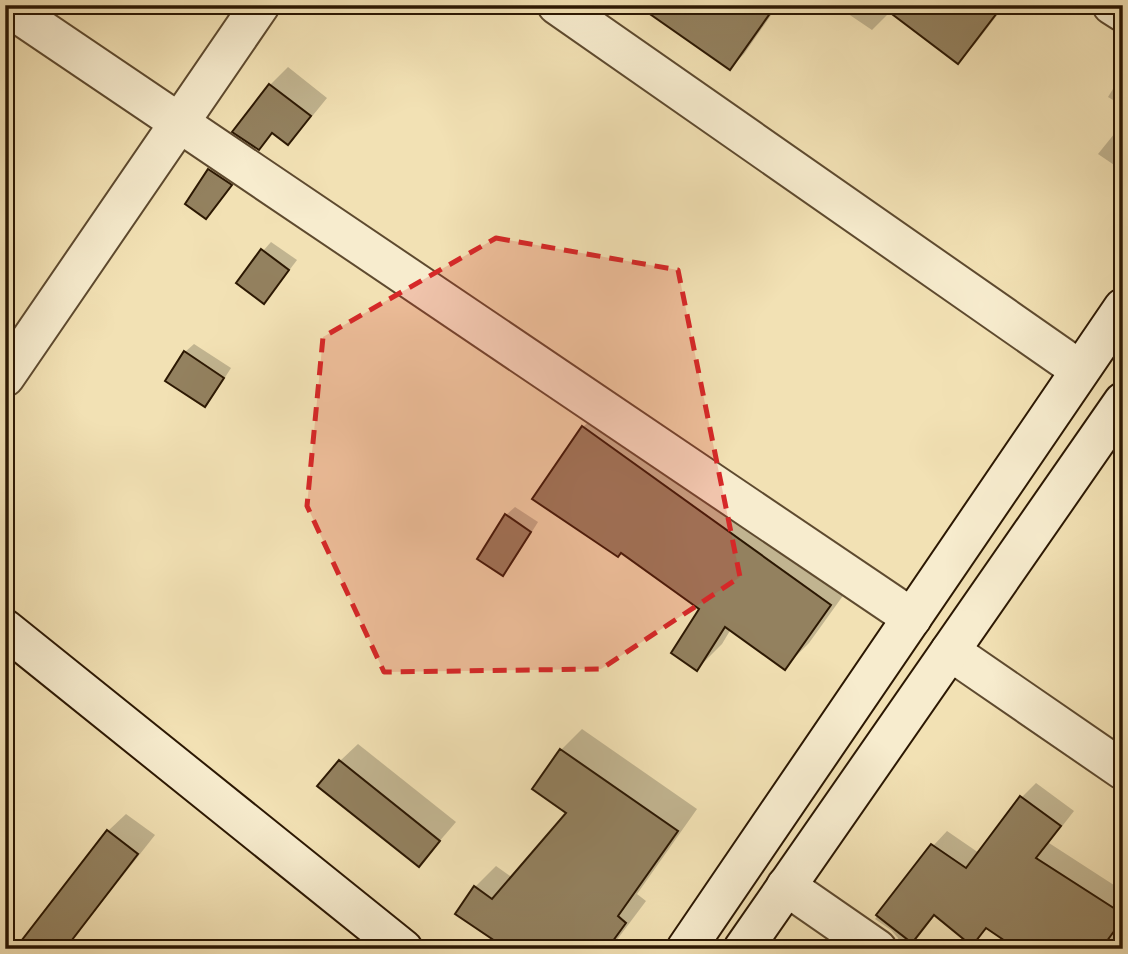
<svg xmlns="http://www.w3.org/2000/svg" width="1128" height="954" viewBox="0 0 1128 954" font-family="Alegreya,serif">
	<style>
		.shadow { fill: #0003 }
		.building { fill: #93815f; stroke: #2c1803; stroke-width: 2 }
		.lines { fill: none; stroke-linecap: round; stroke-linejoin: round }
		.street-casing { stroke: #5e4a2f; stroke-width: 42 }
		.secondary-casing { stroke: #2c1803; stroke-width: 42 }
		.street { stroke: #f7ecce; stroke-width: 38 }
		.secondary { stroke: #f7ecce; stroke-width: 38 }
		.marked { fill: #d62828; fill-opacity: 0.2; stroke: #d62828; stroke-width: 5; stroke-dasharray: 14 9; stroke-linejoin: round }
	</style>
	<rect width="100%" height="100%" fill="#f2e1b4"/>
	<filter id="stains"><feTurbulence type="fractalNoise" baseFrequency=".00286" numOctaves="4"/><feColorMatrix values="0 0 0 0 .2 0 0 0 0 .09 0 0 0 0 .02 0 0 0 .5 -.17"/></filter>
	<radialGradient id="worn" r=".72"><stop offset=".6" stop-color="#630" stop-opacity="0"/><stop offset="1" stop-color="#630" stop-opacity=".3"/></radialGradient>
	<!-- shadow -->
	<g class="shadow">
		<polygon points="772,5 776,8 744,54 730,68"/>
		<polygon points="835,5 1005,5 975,44 958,62 891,11 872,30"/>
		<polygon points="5,65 14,71 5,84"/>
		<polygon points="288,67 327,98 305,125 288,143 274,132 259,148 270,85"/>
		<polygon points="1123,73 1123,106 1108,97"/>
		<polygon points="1123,123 1123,171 1098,154"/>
		<polygon points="218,161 239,175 214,208 187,204 210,170"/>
		<polygon points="271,242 297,260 272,293 263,251"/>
		<polygon points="194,344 231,368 213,396 205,405 185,352"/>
		<polygon points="608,403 855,579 809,643 784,668 731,629 722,644 697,669 702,608 583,427"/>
		<polygon points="515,507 538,522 511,565 503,574 506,515"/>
		<polygon points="582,729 697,809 637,894 646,901 610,949 509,949 475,887 496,866 513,878 569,812 534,788 561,750"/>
		<polygon points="358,744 456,822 419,865 340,761"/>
		<polygon points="1036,783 1074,811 1049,843 1120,889 1123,886 1123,949 1021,949 988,928 972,943 936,914 909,949 900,949 898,938 891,930 875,919 933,846 947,831 979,853 1021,798"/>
		<polygon points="126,814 155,835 65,949 108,831"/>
	</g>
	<!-- building -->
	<g class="building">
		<polygon points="637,5 776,5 730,70"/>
		<polygon points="880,5 1003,5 958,64"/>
		<polygon points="269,84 311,116 288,145 272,133 259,150 232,132"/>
		<polygon points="208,169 232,185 206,219 185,204"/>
		<polygon points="261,249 289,270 264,304 236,283"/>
		<polygon points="184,351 224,378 205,407 165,381"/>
		<polygon points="582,426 831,605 785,670 725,627 697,671 671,653 699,609 621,553 618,557 532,499"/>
		<polygon points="505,514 531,532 503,576 477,559"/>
		<polygon points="560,749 678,831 618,916 626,923 607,949 507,949 455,914 474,886 492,899 566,813 532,789"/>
		<polygon points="339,760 440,841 419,867 317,786"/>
		<polygon points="1020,796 1061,826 1036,858 1123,914 1123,919 1101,949 1017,949 986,928 972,946 934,915 912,943 876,915 931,844 966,868"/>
		<polygon points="107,830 138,854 65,949 15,949"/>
	</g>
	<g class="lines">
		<defs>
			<g id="street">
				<polyline points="5,5 912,618"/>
				<polyline points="557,5 1080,370"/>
				<polyline points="1112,5 1123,12"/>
				<polyline points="5,377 260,5"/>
				<polyline points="950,651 1123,770"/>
				<polyline points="786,886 877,949"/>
			</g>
			<g id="secondary">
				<polyline points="5,629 403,949"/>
				<polyline points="686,949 1123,308"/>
				<polyline points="743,949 1123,402"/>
			</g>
		</defs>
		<!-- street casing -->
		<use href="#street" class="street-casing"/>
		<!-- secondary casing -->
		<use href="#secondary" class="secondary-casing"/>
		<!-- street -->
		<use href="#street" class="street"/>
		<!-- secondary -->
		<use href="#secondary" class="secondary"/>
	</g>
	<!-- marked area -->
	<path class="marked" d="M496,238L678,270L740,577L601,669L384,672L307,506L323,337Z"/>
	<!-- margin -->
	<rect width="1128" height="954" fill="none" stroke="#f2e1b4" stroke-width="28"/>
	<rect x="7" y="7" width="1114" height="940" fill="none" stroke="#2c1803" stroke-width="3.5"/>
	<rect x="14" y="14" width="1100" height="926" fill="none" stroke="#2c1803" stroke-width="2"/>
	<rect width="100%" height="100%" filter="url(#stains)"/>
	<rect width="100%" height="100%" fill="url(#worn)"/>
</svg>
